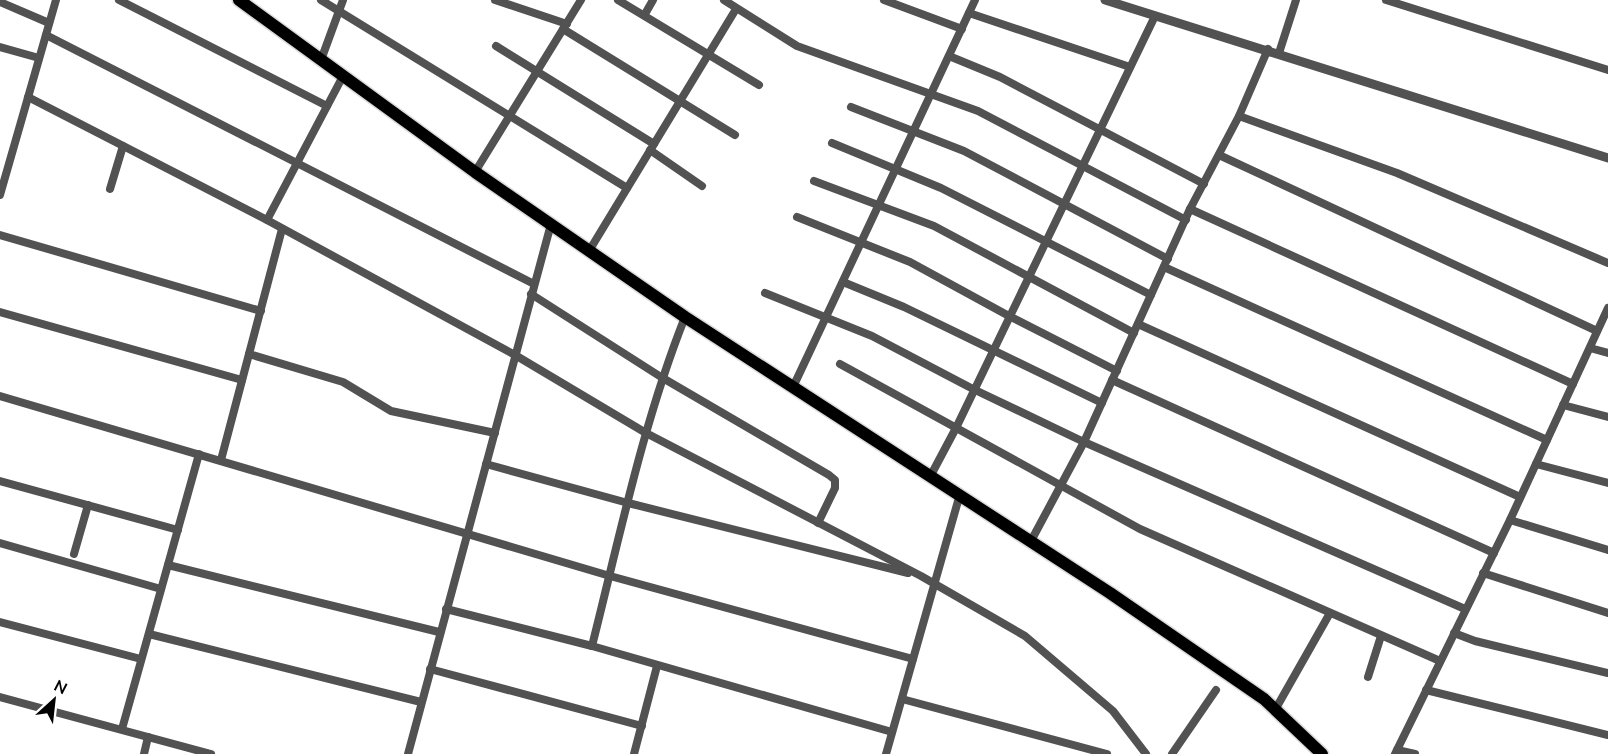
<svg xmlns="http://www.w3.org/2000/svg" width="1608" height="754" viewBox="0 0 1608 754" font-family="Mulish,sans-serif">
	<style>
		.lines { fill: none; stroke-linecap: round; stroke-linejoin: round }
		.primary-casing { stroke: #dbdbdb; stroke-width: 15 }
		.minor { stroke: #525252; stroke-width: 8 }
		.tertiary { stroke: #525252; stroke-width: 9 }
		.primary { stroke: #000; stroke-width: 12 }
	</style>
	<rect width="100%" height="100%" fill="#fff"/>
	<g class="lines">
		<defs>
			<polyline id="primary" points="239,0 475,172 685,317 1110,593 1264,699 1322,754"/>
		</defs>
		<!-- primary casing -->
		<use href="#primary" class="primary-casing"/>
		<!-- minor -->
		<g class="minor">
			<polyline points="119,0 327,106"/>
			<polyline points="321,0 627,188"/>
			<polyline points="495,0 567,24"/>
			<polyline points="618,0 759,85"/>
			<polyline points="724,0 797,46 978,111 1186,220"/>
			<polyline points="884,0 962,29"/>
			<polyline points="1386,0 1608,70"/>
			<polyline points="0,2 49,23"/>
			<polyline points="969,13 1130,67"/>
			<polyline points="645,14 653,0"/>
			<polyline points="563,29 735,135"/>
			<polyline points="46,35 534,284"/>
			<polyline points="496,46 654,144"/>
			<polyline points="0,47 39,58"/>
			<polyline points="1279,53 1296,0"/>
			<polyline points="949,56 1000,77 1204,184"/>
			<polyline points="321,60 343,0"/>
			<polyline points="28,97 267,220 515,355 646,433 921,576 1025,636 1113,711 1146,754"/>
			<polyline points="851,107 964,151 1168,259"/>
			<polyline points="1239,116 1397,173 1608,263"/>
			<polyline points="832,143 941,188 1151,295"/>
			<polyline points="650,150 702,186"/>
			<polyline points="1219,155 1597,331"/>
			<polyline points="475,172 581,0"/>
			<polyline points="814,181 934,226 1134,333"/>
			<polyline points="110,189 123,146"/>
			<polyline points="0,195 56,0"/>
			<polyline points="1190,209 1573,384"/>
			<polyline points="797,217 910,262 1009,316 1117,371"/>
			<polyline points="267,220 343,76"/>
			<polyline points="0,235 261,311"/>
			<polyline points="589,251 736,9"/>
			<polyline points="1164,267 1547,440"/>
			<polyline points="843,282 904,307 1102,403"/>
			<polyline points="765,293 872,336 973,389 1084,442 1465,609"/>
			<polyline points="531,294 661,377 829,475 835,480 835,488 818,523"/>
			<polyline points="0,312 242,380"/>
			<polyline points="1138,324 1520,497"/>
			<polyline points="1590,348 1608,353"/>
			<polyline points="249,354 343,382 391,411 495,433"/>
			<polyline points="840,364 1140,529 1440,661"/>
			<polyline points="1112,380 1494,553"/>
			<polyline points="794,385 975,0"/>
			<polyline points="0,396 610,576 913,659"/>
			<polyline points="1563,405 1608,417"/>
			<polyline points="221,460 282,229"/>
			<polyline points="486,464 628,503 908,573"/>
			<polyline points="1536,464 1608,483"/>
			<polyline points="931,475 956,428 1155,16"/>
			<polyline points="0,481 178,530"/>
			<polyline points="1510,520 1608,550"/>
			<polyline points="1031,541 1084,442 1190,209 1239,116 1268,49"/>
			<polyline points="0,543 161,589"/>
			<polyline points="74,554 88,505"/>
			<polyline points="168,565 439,632"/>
			<polyline points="1483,573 1608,613"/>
			<polyline points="446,609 592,646 892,732"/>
			<polyline points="0,622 141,659"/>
			<polyline points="1454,633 1475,641 1608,673"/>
			<polyline points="149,634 421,702"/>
			<path d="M592,646C620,535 643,423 685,317"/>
			<polyline points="430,669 642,726"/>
			<polyline points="1368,677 1381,636"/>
			<polyline points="1426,690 1608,735"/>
			<polyline points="0,697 211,754"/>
			<polyline points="902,699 1107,754"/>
			<polyline points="1275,710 1330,613"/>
			<polyline points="122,729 199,454"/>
			<polyline points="1397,750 1415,754"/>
			<polyline points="144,754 148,737"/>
			<polyline points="408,754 551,224"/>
			<polyline points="634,754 657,666"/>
			<polyline points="886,754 960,494"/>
			<polyline points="1172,754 1216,690"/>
			<polyline points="1395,754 1510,520 1608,308"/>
		</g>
		<!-- tertiary -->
		<polyline class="tertiary" points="1105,0 1608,158"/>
		<!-- primary -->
		<use href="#primary" class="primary"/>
	</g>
	<!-- north arrow -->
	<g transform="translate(54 700) rotate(27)" stroke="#ffffff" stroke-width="4.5" paint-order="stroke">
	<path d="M0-4.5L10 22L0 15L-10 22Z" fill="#000000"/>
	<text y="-9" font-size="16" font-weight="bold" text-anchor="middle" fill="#000000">N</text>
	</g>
</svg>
